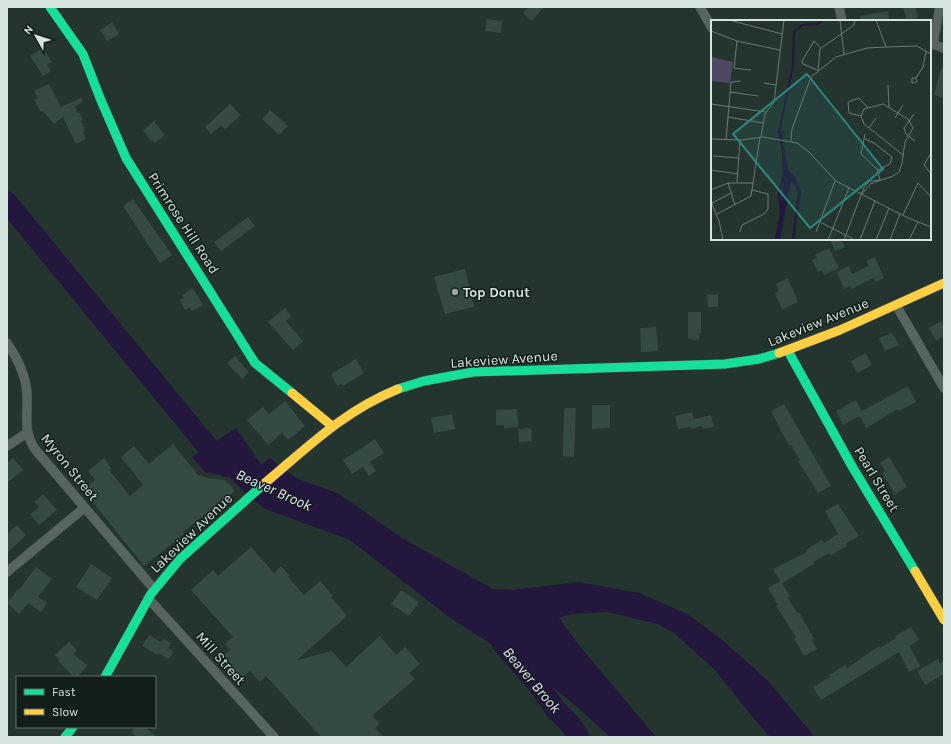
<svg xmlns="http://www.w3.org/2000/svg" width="951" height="744" viewBox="0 0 951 744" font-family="Karla,sans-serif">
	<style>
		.water { fill: #24173d }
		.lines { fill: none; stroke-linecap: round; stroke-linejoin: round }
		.river { stroke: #24173d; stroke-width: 21 }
		.building { fill: #354a43 }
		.street-casing { stroke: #424f4a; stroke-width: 10 }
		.fast-casing { stroke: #424f4a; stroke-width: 10 }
		.slow-casing { stroke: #424f4a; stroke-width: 10 }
		.street { stroke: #58645e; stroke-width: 9 }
		.fast { stroke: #16e098; stroke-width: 9 }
		.slow { stroke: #ffcf43; stroke-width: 9 }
		.poi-dot { fill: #97a7a0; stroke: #121e19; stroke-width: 1.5 }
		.labels { text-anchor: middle; stroke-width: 3; stroke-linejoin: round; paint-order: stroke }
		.street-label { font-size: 14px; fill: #d5e5de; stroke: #121e19 }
		.poi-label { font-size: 14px; font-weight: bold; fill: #d5e5de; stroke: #121e19; text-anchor: start }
		.water-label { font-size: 15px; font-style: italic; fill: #e6dffe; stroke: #121e19 }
		.inset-river { fill: none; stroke: #24173d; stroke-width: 2 }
		.inset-road { fill: none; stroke: #6b7b74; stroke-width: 1 }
		.view { fill: #2d877f; fill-opacity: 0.15; stroke: #2d877f; stroke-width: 2 }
		.inset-edge { fill: none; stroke: #d5e5de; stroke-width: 2 }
	</style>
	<rect width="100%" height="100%" fill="#24342e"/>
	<!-- water -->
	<polygon class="water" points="236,428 261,465 270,458 296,478 339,494 402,538 493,589 513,590 579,582 639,593 687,614 720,638 767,680 815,737 770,737 751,715 714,669 674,633 658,624 607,612 572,614 559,618 578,644 656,737 610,737 574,704 530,669 449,617 350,540 263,508 238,486 230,477 205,472 192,457"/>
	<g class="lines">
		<!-- river -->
		<g class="river">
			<polyline points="7,202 207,446 228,467"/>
			<polyline points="502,643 536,682 557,711 571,725 579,737"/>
		</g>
	</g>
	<!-- building -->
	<g class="building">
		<polygon points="528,7 544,7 532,21 523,13"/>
		<polygon points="903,7 915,7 918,18 907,21"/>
		<polygon points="888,11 889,21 861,21 860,16"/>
		<polygon points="487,19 502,21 501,33 485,31"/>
		<polygon points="112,22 119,34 107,41 100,30"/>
		<polygon points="43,48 52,62 47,65 51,71 43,76 30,56"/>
		<polygon points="941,68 944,69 944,98 934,95"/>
		<polygon points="49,84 61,107 81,98 83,101 75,107 77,113 79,112 83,120 81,121 85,131 83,132 86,139 76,144 63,117 54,124 43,111 41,112 34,100 38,98 34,91"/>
		<polygon points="230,104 241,115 225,129 221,125 211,134 205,127"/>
		<polygon points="270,110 288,126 279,135 262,119"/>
		<polygon points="154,121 165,135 155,143 153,140 151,141 143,130"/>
		<polygon points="133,199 172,255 160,263 123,206"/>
		<polygon points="248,217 255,226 221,251 214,242"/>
		<polygon points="830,239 841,239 845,247 835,251"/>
		<polygon points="829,248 839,268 824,275 822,270 818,272 812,260 817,258 815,255"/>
		<polygon points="875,257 884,278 875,282 874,278 851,289 850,286 844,289 837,272 849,266 852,274 869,266 866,261"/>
		<polygon points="465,269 474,307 445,314 434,277"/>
		<polygon points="788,278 798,302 782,309 775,293 779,291 776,284"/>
		<polygon points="193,288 203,305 192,311 190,307 185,310 180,300 184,298 182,295"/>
		<polygon points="718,294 718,307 708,307 707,295"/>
		<polygon points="285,308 291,316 286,321 303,341 293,350 268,322"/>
		<polygon points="688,312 701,312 701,333 699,333 699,340 688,339"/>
		<polygon points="941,321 944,326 944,336 936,341 929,328"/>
		<polygon points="656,327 658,351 641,352 640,328"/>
		<polygon points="892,333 894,337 895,337 899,345 885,351 879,338"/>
		<polygon points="866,353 872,365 857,373 851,361"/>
		<polygon points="235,356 249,372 242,379 227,363"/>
		<polygon points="356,359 364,373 343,386 341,384 337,386 331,374"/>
		<polygon points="908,386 916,402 899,411 898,409 866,428 860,416 843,425 836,411 856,400 862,411"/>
		<polygon points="285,401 305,426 288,440 282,433 268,445 247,420 263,407 269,414"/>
		<polygon points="784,404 831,486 818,493 798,461 800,460 791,445 789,446 771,411"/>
		<polygon points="592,405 610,405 610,428 592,429"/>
		<polygon points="566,408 576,408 574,457 563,456 564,409"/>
		<polygon points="517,409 518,427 504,428 504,425 496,425 496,410"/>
		<polygon points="692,412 694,419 711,415 714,427 702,429 702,426 691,429 690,427 678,429 675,416"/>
		<polygon points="452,414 455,429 434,433 431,418"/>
		<polygon points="531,428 532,441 519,442 518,429"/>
		<polygon points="375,439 384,453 370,462 376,471 369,476 363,467 352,474 343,460"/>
		<polygon points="173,444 198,475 208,478 225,480 235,491 183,532 184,534 144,566 83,490 95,480 88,471 104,458 111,468 109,470 130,496 143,485 121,457 134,446 149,464"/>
		<polygon points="889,457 907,487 895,494 882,473 885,471 880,463"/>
		<polygon points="13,458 23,470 7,483 7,463"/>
		<polygon points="43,494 57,510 39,525 30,514 39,507 34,502"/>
		<polygon points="838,504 859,536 845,544 847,546 831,555 829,553 813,562 814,564 782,583 790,597 788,598 797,613 799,612 814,639 812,640 817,649 804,656 794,639 796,637 776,606 778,605 768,588 780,581 773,569 807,552 806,550 822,540 824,543 838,534 825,511"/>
		<polygon points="17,525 26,535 7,553 7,534"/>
		<polygon points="251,547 274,573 281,566 289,575 288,577 304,595 320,581 333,596 331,597 347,616 297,660 332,651 346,667 380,636 396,655 405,647 420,664 409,673 415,679 372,716 380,724 375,728 384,737 321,737 266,676 260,682 250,671 237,683 217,661 230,650 225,644 233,637 191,590 213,570 218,576"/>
		<polygon points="91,564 112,578 97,600 76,587"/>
		<polygon points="36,567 52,579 38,597 47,603 41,612 28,603 19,614 7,603 18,589 19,590"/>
		<polygon points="401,590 419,602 409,616 391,604"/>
		<polygon points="911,627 919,640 910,646 920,667 909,672 899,652 821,700 813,687 830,677 829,675 845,665 847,668 879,646 880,648 896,638 895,636"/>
		<polygon points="149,635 161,642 163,639 171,643 168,648 174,652 169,659 158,653 157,655 142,646"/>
		<polygon points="69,642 77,650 74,654 87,666 77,677 75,674 73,676 58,661 59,659 55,655"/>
		<polygon points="938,659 940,664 944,661 944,674 925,685 917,671"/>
		<polygon points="136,727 145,727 157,737 137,737 131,732"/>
	</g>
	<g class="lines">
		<defs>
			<g id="street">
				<polyline points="700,7 712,28"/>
				<polyline points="839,7 842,21"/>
				<polyline points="930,43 944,48"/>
				<polyline points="933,43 940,7"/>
				<polyline points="896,305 944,388"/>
				<path d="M7,343C18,359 26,375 27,394C28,415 23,429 34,448L154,589"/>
				<polyline points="7,446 27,433"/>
				<polyline points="7,572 84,508"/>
				<polyline points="148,598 274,737"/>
			</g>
			<g id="fast">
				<polyline points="50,7 83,54 100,98 126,158 255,363 292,393"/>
				<polyline points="788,351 853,468 915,571"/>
				<polyline points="398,389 424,381 473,372 725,364 759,359 779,353"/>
				<polyline points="105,677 151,594 180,559 265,483"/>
				<polyline points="65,737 73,727"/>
			</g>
			<g id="slow">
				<polyline points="779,353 840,330 944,283"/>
				<polyline points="292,393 332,426"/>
				<path d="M265,483C309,446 344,411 398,389"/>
				<polyline points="915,571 944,620"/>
			</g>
		</defs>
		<!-- street casing -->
		<use href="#street" class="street-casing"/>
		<!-- fast casing -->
		<use href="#fast" class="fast-casing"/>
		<!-- slow casing -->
		<use href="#slow" class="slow-casing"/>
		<!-- street -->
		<use href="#street" class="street"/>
		<!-- fast -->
		<use href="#fast" class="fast"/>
		<!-- slow -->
		<use href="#slow" class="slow"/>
	</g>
	<!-- markers -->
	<circle class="poi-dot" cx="455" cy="292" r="4"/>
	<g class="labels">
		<!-- street labels -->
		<g class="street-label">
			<text transform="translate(184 223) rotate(57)" y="5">Primrose Hill Road</text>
			<text transform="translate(818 322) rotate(-22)" y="5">Lakeview Avenue</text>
			<text transform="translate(504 359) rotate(-4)" y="5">Lakeview Avenue</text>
			<text transform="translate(70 467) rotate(51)" y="5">Myron Street</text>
			<text transform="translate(877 479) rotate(59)" y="5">Pearl Street</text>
			<text transform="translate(191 533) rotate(-44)" y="5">Lakeview Avenue</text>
			<text transform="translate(221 658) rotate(48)" y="5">Mill Street</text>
		</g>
		<!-- poi labels -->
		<g class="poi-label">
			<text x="463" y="297">Top Donut</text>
		</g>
		<!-- water labels -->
		<g class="water-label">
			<text transform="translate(274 490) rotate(24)" y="5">Beaver Brook</text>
			<text transform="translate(532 680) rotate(50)" y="5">Beaver Brook</text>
		</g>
	</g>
	<!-- overview -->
	<g transform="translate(711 20)">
		<rect width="220" height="220" fill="#24342e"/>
		<path d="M0,37L22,42L19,63L0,61Z" fill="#4e4864"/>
		<path d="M66,110L73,112L71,117L77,150L85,158L90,172L83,220H81L87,172L80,160L69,220H65L72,168L71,132Z" fill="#24173d"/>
		<path class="inset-river" d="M68,113L82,46L83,12L91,5L107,4L112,0M70,194L68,174L72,157M65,220L68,201"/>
		<path class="inset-road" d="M18,0L71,14M129,0L133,34M165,0L175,27M0,11L26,21L69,30M26,21L23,48L40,50M106,50L92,44L91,41L103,21L110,28M107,51L109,29L143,5L144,0M205,58H201V63L206,62L205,58L212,47L215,31M53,63L65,65M177,65L178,87M19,72L47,76M0,84L55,92M203,94L193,108L195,114L204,121M150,96L138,93L137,82L148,78L157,88M17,97L52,103M184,98L192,85M158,108L165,98M154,114L150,134L166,149L169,160M50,117L54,94L63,82L73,0M0,119L31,120L52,117L86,123L97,131L125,161L195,197L220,207M154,119L163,123L181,137L179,144L167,150M15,120L20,62L30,61M80,121L81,109L100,57L125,37L156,28L175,27L206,26L220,34M220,133L213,145L220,154M2,136L28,138M0,150L27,154M26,162L29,120M17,163L24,185M0,170L17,163H42M151,174L159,164L182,156L188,152L191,143L194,122L202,108L197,99L172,84L153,89L150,96L153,104L192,135M0,181L8,201L12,220M1,183L20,173M6,194L40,176L49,117M192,195L207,163L220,177M109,202L144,220M29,212L31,205L53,194L57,189V174L41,170M105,212L124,161M117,220L138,168M133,220L153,167L159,161L169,160M149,220L164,181M165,220L178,188M179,220L189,194M198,220L207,202"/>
		<path class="view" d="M96,54L172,149L99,208L22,114Z"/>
		<rect width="220" height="220" class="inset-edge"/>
	</g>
	<!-- border -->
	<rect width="951" height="744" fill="none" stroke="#d5e5de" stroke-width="16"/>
	<!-- legend -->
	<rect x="16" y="676" width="140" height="52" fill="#121e19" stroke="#606e68"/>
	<rect x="24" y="689" width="20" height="6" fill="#16e098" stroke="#606e68"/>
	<text x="52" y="696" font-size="12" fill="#d5e5de">Fast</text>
	<rect x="24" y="709" width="20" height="6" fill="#ffcf43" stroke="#606e68"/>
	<text x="52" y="716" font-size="12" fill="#d5e5de">Slow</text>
	<!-- north arrow -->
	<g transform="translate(36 36) rotate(309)" stroke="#121e19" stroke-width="3" paint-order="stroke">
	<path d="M0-3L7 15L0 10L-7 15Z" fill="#d5e5de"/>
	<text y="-6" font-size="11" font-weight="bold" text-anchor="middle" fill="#d5e5de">N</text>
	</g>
</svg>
